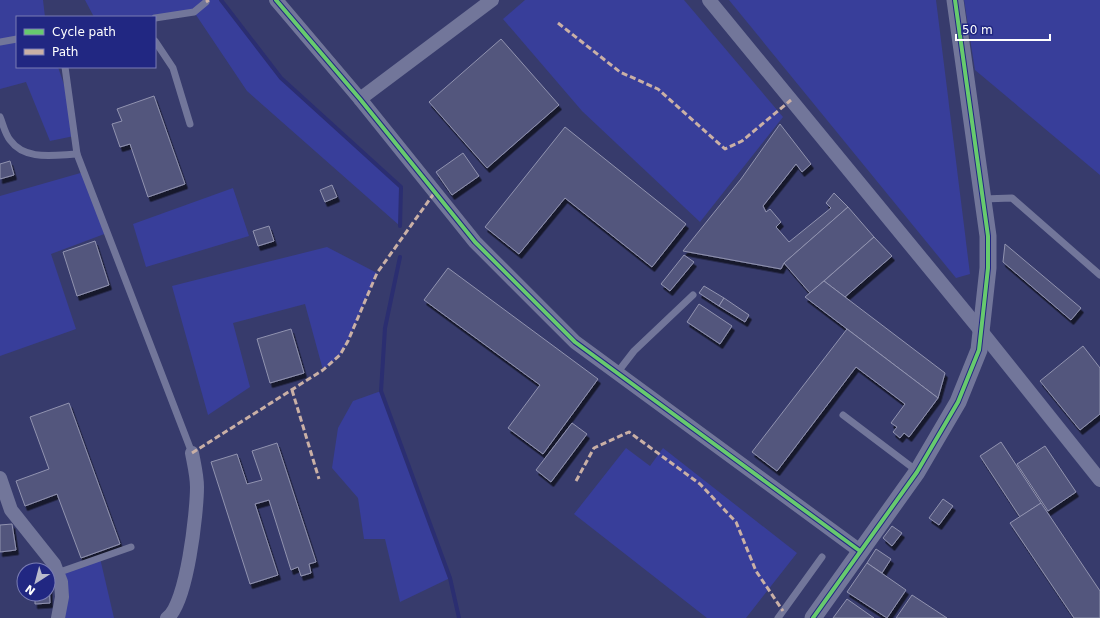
<svg xmlns="http://www.w3.org/2000/svg" width="1100" height="618" viewBox="0 0 1100 618" font-family="'DejaVu Sans',sans-serif">
	<style>
		.green { fill: #383e9a }
		.lines { fill: none; stroke-linecap: round; stroke-linejoin: round }
		.stream { stroke: #2b2e71; stroke-width: 4 }
		.building { fill: #53567d; stroke: #9193b0; filter: url(#shadow) }
		.service { stroke: #72769a; stroke-width: 7 }
		.minor { stroke: #72769a; stroke-width: 14 }
		.tertiary { stroke: #72769a; stroke-width: 17 }
		.quiet { stroke: #cab0a6; stroke-width: 3; stroke-dasharray: 6 3; stroke-linecap: butt }
		.cycleway-casing { stroke: #212782; stroke-width: 6 }
		.cycleway { stroke: #67ca6e; stroke-width: 4 }
	</style>
	<defs>
		<filter id="shadow"><feDropShadow dx="2.5" dy="4.5" stdDeviation="0" flood-color="#0009"/></filter>
	</defs>
	<rect width="100%" height="100%" fill="#373b6c"/>
	<!-- green -->
	<g class="green">
		<polygon points="0,0 43,0 45,17 17,17 17,67 58,67 69,99 74,136 50,141 26,82 0,89"/>
		<polygon points="85,0 221,0 281,78 401,187 400,226 247,91 194,12 155,17 94,17"/>
		<polygon points="525,0 684,0 783,117 700,222 582,111 503,19"/>
		<polygon points="729,0 936,0 970,274 956,278"/>
		<polygon points="964,0 1100,0 1100,175 975,70"/>
		<polygon points="84,172 107,233 51,254 76,329 0,356 0,196"/>
		<polygon points="233,188 249,236 146,267 133,224"/>
		<polygon points="327,247 377,273 348,341 340,355 323,370 305,304 233,323 250,387 208,415 172,286"/>
		<polygon points="381,391 450,578 400,602 385,539 364,539 358,498 332,468 338,428 353,401"/>
		<polygon points="626,448 650,466 663,448 797,553 746,618 707,618 574,514"/>
		<polygon points="100,558 114,618 58,618 57,573"/>
	</g>
	<g class="lines">
		<!-- stream -->
		<g class="stream">
			<polyline points="221,0 281,78 401,187 400,226"/>
			<polyline points="400,257 385,328 381,391 450,578 459,618"/>
		</g>
	</g>
	<!-- building -->
	<g class="building">
		<polygon points="501,39 559,105 487,168 429,102"/>
		<polygon points="154,96 185,184 148,197 130,144 120,147 112,124 122,121 117,109"/>
		<polygon points="780,124 811,164 802,172 796,164 763,206 766,212 770,209 781,222 776,227 789,242 831,208 826,203 834,193 848,207 784,263 781,269 683,251 741,179"/>
		<polygon points="565,127 686,224 652,267 565,198 519,254 485,227"/>
		<polygon points="463,153 479,176 452,195 436,172"/>
		<polygon points="10,161 14,175 0,179 0,164"/>
		<polygon points="332,185 337,197 325,202 320,190"/>
		<polygon points="848,207 874,237 810,293 784,263"/>
		<polygon points="269,226 274,241 258,246 253,231"/>
		<polygon points="874,237 892,256 845,297 824,281"/>
		<polygon points="95,241 109,285 77,296 63,252"/>
		<polygon points="1005,244 1081,308 1071,320 1003,262"/>
		<polygon points="684,255 694,262 670,291 661,284"/>
		<polygon points="448,268 598,379 543,454 508,428 540,385 424,300"/>
		<polygon points="824,281 945,373 938,398 805,297"/>
		<polygon points="704,286 724,298 719,306 699,293"/>
		<polygon points="724,298 749,315 745,322 719,306"/>
		<polygon points="699,304 732,326 720,344 687,322"/>
		<polygon points="291,329 304,373 270,383 257,339"/>
		<polygon points="847,329 938,398 909,437 904,433 900,438 893,432 897,427 891,423 905,404 856,367 777,471 752,452"/>
		<polygon points="1083,346 1100,368 1100,414 1080,430 1040,381"/>
		<polygon points="69,403 120,544 81,558 57,494 25,506 16,481 49,469 30,417"/>
		<polygon points="572,423 587,434 551,482 536,470"/>
		<polygon points="1001,442 1041,503 1020,517 980,456"/>
		<polygon points="277,443 316,562 309,564 311,573 301,576 298,567 291,570 269,500 255,504 278,575 250,584 211,462 237,454 247,484 262,480 252,451"/>
		<polygon points="1045,446 1076,492 1048,511 1017,464"/>
		<polygon points="943,499 953,506 939,525 929,518"/>
		<polygon points="1041,503 1100,591 1100,618 1074,618 1010,523"/>
		<polygon points="12,524 16,550 0,552 0,525"/>
		<polygon points="892,526 902,533 892,546 883,538"/>
		<polygon points="876,549 891,559 882,573 867,563"/>
		<polygon points="867,563 906,590 887,618 847,592"/>
		<polygon points="48,585 49,585 50,603 35,604 35,594 48,594"/>
		<polygon points="912,595 947,618 896,618"/>
		<polygon points="847,599 874,618 833,618"/>
	</g>
	<g class="lines">
		<!-- service -->
		<g class="service">
			<polyline points="155,18 194,12 206,2"/>
			<polyline points="155,41 173,68 190,124"/>
			<polyline points="0,42 17,39"/>
			<polyline points="65,67 77,154 192,453"/>
			<path d="M0,117C3,124 5,134 10,140C25,161 54,155 77,154"/>
			<polyline points="983,199 1012,198 1100,275"/>
			<polyline points="617,373 634,351 693,295"/>
			<polyline points="843,415 917,471"/>
			<polyline points="57,573 131,547"/>
			<polyline points="778,618 822,557"/>
		</g>
		<!-- minor -->
		<g class="minor">
			<polyline points="276,0 360,99 475,242 575,342 860,551"/>
			<polyline points="709,0 981,331 1100,480"/>
			<polyline points="360,99 492,0"/>
			<polyline points="0,478 11,510 54,564 61,582 62,597 58,618"/>
			<path d="M167,618C187,605 197,511 197,487C197,476 194,464 192,453"/>
		</g>
		<!-- tertiary -->
		<polyline class="tertiary" points="813,618 917,472 958,402 979,350 988,268 988,236 955,0"/>
		<!-- quiet -->
		<g class="quiet">
			<polyline points="206,2 209,0"/>
			<polyline points="558,23 620,72 658,89 725,149 742,141 791,100"/>
			<polyline points="292,390 319,479"/>
			<polyline points="192,453 323,370 340,355 348,341 377,273 435,192"/>
			<polyline points="576,481 594,448 629,432 700,484 736,522 756,571 783,611"/>
		</g>
		<defs>
			<g id="cycleway">
				<polyline points="276,0 360,99 475,242 575,342 860,551"/>
				<polyline points="813,618 917,472 958,402 979,350 988,268 988,236 955,0"/>
			</g>
		</defs>
		<!-- cycleway casing -->
		<use href="#cycleway" class="cycleway-casing"/>
		<!-- cycleway -->
		<use href="#cycleway" class="cycleway"/>
	</g>
	<!-- legend -->
	<rect x="16" y="16" width="140" height="52" fill="#212782" stroke="#7a7db4"/>
	<rect x="24" y="29" width="20" height="6" fill="#67ca6e" stroke="#7a7db4"/>
	<text x="52" y="36" font-size="12" fill="#ffffff">Cycle path</text>
	<rect x="24" y="49" width="20" height="6" fill="#cab0a6" stroke="#7a7db4"/>
	<text x="52" y="56" font-size="12" fill="#ffffff">Path</text>
	<!-- north arrow -->
	<g transform="translate(36 582) rotate(216)"><circle r="19" fill="#212782" stroke="#7a7db4"/>
	<path d="M0-3L7 15L0 10L-7 15Z" fill="#b9bacc"/>
	<text y="-6" font-size="11" font-weight="bold" text-anchor="middle" fill="#ffffff">N</text>
	</g>
	<!-- scale -->
	<path d="M956 34v6h94v-6" fill="none" stroke="#ffffff" stroke-width="2"/>
	<text x="962" y="34" font-size="12" fill="#ffffff" stroke="#212782" stroke-width="3" paint-order="stroke">50 m</text>
</svg>
